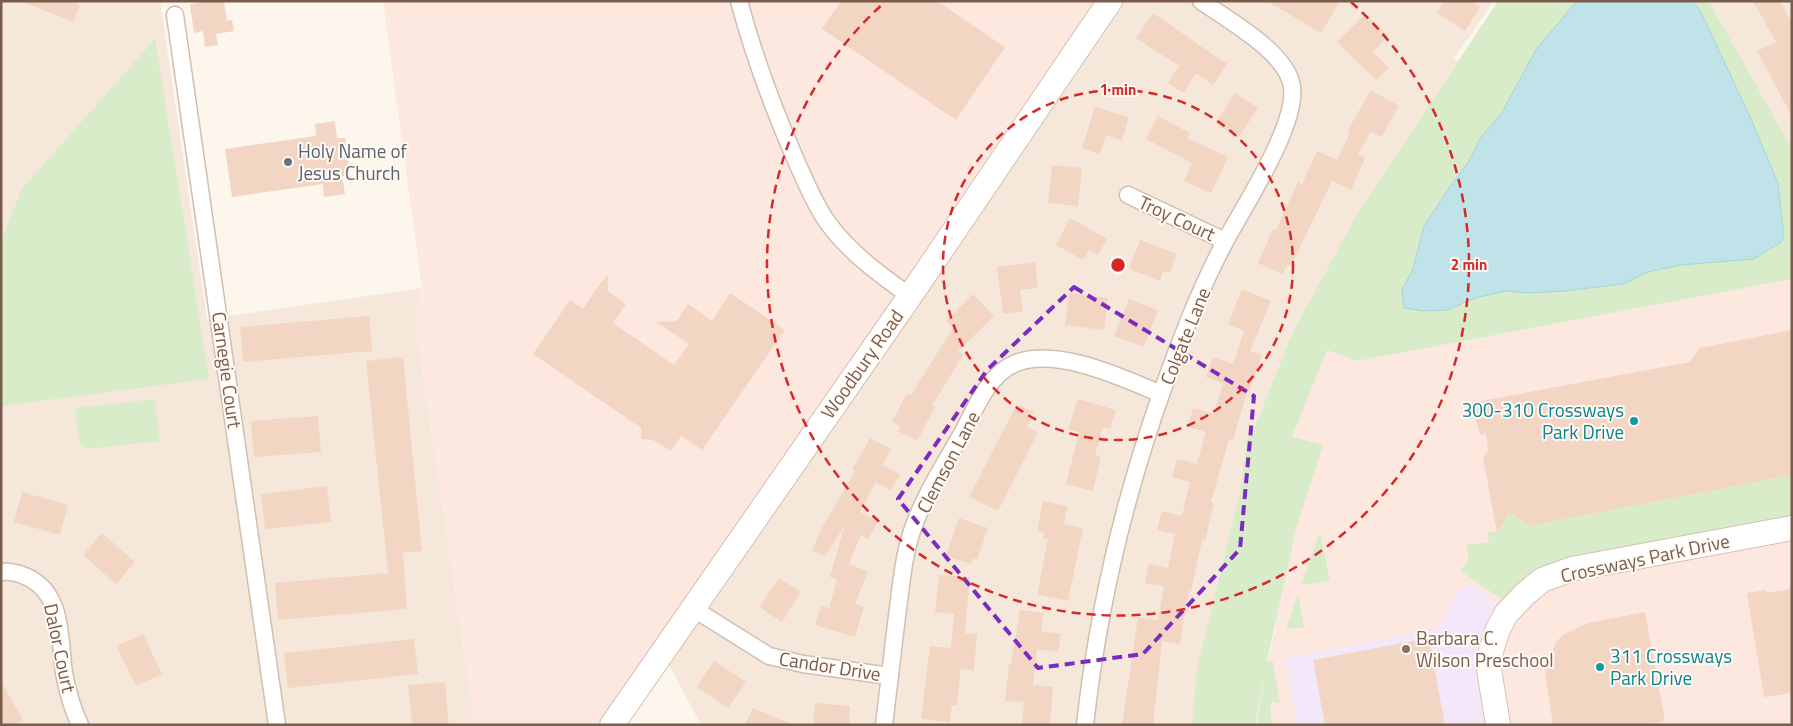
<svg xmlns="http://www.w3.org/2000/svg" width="1793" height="726" viewBox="0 0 1793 726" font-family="'Titillium Web',sans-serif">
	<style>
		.residential { fill: #f5e8da }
		.commercial { fill: #fde8e0 }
		.education { fill: #f3e8fa }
		.green { fill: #d8ecc9 }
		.water { fill: #bfe3e8; stroke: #a5d3da }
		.building { fill: #f3d5c3 }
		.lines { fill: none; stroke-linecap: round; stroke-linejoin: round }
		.street-casing { stroke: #d1beb0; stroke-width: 19 }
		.secondary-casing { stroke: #d6c0b0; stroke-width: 26 }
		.street { stroke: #fff; stroke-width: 16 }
		.secondary { stroke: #fff; stroke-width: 24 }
		.marked { fill: none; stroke: #7b2cbf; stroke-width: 4; stroke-dasharray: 10 6; stroke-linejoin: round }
		.ring { fill: none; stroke: #d62828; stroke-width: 2.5; stroke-dasharray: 9 6 }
		.worship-dot { fill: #6b7280; stroke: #fffaf3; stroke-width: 2 }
		.culture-dot { fill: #0f9aa8; stroke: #fffaf3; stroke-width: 2 }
		.education-dot { fill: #8d6e63; stroke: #fffaf3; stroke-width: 2 }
		.labels { text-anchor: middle; stroke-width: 4; stroke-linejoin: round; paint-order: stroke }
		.worship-label { font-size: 19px; fill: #5b616d; stroke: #fffaf3; text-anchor: start }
		.street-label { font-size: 19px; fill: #7a5c4d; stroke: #fffaf3 }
		.culture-label { font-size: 19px; fill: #0d838f; stroke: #fffaf3; text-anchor: end }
		.education-label { font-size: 19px; fill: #785e54; stroke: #fffaf3; text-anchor: start }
		.centre { fill: #d62828; stroke: #fffaf3; stroke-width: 2.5 }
		.ring-label { font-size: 15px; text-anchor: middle; font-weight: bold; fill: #d62828; stroke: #fffaf3; stroke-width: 4; stroke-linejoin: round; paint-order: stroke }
	</style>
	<rect width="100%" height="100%" fill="#fdf6ec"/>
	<!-- residential -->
	<g class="residential">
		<polygon points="1,1 160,1 207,319 422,288 415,320 475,725 1,725"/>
		<polygon points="1107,1 1494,1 1454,58 1458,61 1360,209 1195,725 701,725 661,650"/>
		<polygon points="1709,1 1792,1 1792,149"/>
	</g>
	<!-- commercial -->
	<g class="commercial">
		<polygon points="383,1 1107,1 661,650 596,725 475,725 415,320 422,288"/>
		<polygon points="1792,279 1792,725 1253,725 1275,630 1291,437 1327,349 1357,361"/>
	</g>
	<!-- education -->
	<polygon class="education" points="1468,585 1474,585 1497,605 1479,642 1477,657 1477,674 1484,725 1297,725 1285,659 1439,628 1459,590"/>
	<!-- green -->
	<g class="green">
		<polygon points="1498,1 1577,1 1532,58 1501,114 1481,137 1469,163 1451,185 1424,226 1413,269 1402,290 1404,298 1463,305 1479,297 1506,291 1529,293 1564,291 1623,284 1648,272 1681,265 1754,259 1784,236 1778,183 1752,121 1700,10 1691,1 1709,1 1792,149 1792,279 1357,361 1327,350 1292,437 1323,445 1296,529 1267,661 1273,661 1280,703 1272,702 1270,709 1272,725 1257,725 1265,673 1255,725 1192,725 1197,670 1241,489 1247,437 1252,435 1292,334 1360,209"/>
		<polygon points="155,39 209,379 1,406 1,243 21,190"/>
		<polygon points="155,399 160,441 86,449 79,442 75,408"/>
		<polygon points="1792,475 1792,523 1572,569 1512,606 1460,571 1469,560 1466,545 1489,542 1487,531 1497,532 1509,512 1529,526"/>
		<polygon points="1320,532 1330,581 1301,585"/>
		<polygon points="1298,594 1304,627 1286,629"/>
	</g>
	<!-- water -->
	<polygon class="water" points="1577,1 1691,1 1700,10 1752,121 1778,183 1784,236 1781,242 1754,259 1681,265 1648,272 1623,284 1564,291 1529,293 1506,291 1479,297 1447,310 1423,311 1404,308 1402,290 1413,269 1424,226 1451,185 1468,163 1481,137 1501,114 1537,48"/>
	<!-- building -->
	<g class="building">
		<polygon points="71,1 80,5 73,22 24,2"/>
		<polygon points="199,1 224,1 227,21 232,20 234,31 216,34 218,45 205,47 203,31 194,33 190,4 199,3"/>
		<polygon points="841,1 937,1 1005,47 956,120 822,29"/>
		<polygon points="1267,1 1340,1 1321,33"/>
		<polygon points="1444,1 1471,1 1480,7 1465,31 1437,13"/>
		<polygon points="1753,1 1780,1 1792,23 1792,117 1757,51 1776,42"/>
		<polygon points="1153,13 1227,64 1213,85 1196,73 1183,93 1168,83 1179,66 1136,38"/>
		<polygon points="1365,14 1388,36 1373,52 1389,68 1376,80 1337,42"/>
		<polygon points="1371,90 1399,106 1381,137 1371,132 1358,154 1365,158 1351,190 1332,181 1291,266 1287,264 1283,274 1258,263 1273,229 1276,230 1298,182 1302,184 1317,151 1337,160 1350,132 1348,130"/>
		<polygon points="1235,93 1258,108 1238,138 1215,123"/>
		<polygon points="1095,107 1129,117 1122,140 1106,135 1100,154 1082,148"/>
		<polygon points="1158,116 1190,133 1187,138 1228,157 1211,193 1184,181 1192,163 1146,139"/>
		<polygon points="335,121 337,138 345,138 350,175 342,176 345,194 324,197 323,184 232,197 225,149 316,136 315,124"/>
		<polygon points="1052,165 1082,168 1078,206 1048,203"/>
		<polygon points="1070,218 1107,239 1098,255 1089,250 1083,260 1056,245"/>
		<polygon points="1140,240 1177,254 1170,273 1163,271 1160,281 1129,269"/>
		<polygon points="1035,262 1038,288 1020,290 1023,311 1003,314 997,267"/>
		<polygon points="608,275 608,291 626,304 613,323 674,365 689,344 656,322 677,321 688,304 712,321 730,293 785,330 702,450 681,436 671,451 653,440 641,439 641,428 533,354 570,300 583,309 599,285"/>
		<polygon points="1242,289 1271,301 1250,351 1262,355 1249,392 1247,392 1233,440 1229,439 1211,502 1214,503 1205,541 1202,540 1191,592 1189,591 1180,644 1162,641 1153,725 1122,725 1138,617 1158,620 1164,586 1145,583 1149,564 1168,568 1175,534 1157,530 1162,511 1182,516 1190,482 1172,477 1177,459 1197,464 1206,432 1188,427 1193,408 1214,414 1223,383 1206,377 1213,357 1233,364 1244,331 1228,324"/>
		<polygon points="1069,293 1108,298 1104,330 1065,325"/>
		<polygon points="973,294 994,316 958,351 963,355 932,406 935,407 917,441 898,431 901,427 892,422 907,393 911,395 953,328 946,321"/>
		<polygon points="1129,299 1158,310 1144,347 1114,336"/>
		<polygon points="369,316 372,351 243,362 240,327"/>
		<polygon points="1792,330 1792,475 1529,526 1509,512 1497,533 1483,458 1488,450 1486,434 1480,435 1471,403 1690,362 1700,348"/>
		<polygon points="403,357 422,551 403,553 407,609 278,620 275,583 388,573 366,361"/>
		<polygon points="1078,399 1116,410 1110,429 1103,427 1095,455 1101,457 1093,491 1066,484 1079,432 1068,429"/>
		<polygon points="1017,404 1034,412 1027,427 1038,432 998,511 969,497"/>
		<polygon points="318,416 321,452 254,457 251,421"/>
		<polygon points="870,438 891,449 882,465 900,474 891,491 876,482 860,512 878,522 868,539 861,535 849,564 868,572 855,604 864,607 855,637 815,625 821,606 829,608 837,580 830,577 845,525 825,556 812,551 819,533 855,471 852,470"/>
		<polygon points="327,486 331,522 265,529 261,494"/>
		<polygon points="22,492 68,505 60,535 14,522"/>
		<polygon points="1043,501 1067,506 1064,524 1083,528 1068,601 1037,595 1048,539 1043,538 1044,534 1037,530"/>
		<polygon points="959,518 988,528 977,560 972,558 971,564 946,556"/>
		<polygon points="102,533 135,562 116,584 83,555"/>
		<polygon points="939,575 970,577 965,633 977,634 974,670 961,669 957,705 952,705 950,722 921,719 930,646 951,648 954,614 935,612"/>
		<polygon points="779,578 801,592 782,622 759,607"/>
		<polygon points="1792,589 1792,693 1764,697 1747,593 1766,590 1766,593"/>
		<polygon points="1020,610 1044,613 1041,631 1061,634 1058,652 1037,649 1033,685 1053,687 1050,725 1022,725 1024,702 1005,701 1009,664 1011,664"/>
		<polygon points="1645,612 1665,721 1644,725 1553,725 1545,672 1556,642 1564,634 1588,623"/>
		<polygon points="143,634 162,674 136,686 116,646"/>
		<polygon points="1429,638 1445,725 1325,725 1313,660"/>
		<polygon points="414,639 418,674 288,688 284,653"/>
		<polygon points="714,661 746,682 728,708 697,687"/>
		<polygon points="1,682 23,720 15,725 1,725"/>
		<polygon points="445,682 449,725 412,725 408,685"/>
		<polygon points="815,703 850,706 849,725 813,725"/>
		<polygon points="753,708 793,725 745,725"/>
	</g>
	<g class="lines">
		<defs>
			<g id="street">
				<path d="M739,1C754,57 775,113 798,165C807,185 815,205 828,223C849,252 880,275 910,296"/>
				<polyline points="175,15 277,725"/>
				<polyline points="1128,195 1225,241"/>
				<path d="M1,572C11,571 19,573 27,577C64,594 59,639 64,673C67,689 73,710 80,725"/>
				<polyline points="694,609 769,656 803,664 890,676"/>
				<path d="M884,725C888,689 893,652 897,616C901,587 903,558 912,531C924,495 946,462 964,430C976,406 990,373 1016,363C1057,347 1123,378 1161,394"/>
				<path d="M1085,725C1098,607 1125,494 1165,383C1183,334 1202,284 1227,238C1246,203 1297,125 1292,87C1288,53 1228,20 1201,1"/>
			</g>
			<g id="secondary">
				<polyline points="612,725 910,296 1110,1"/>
				<polyline points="1498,725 1489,669 1491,651 1498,629 1506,614 1525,594 1542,580 1572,569 1792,528"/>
			</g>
		</defs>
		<!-- street casing -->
		<use href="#street" class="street-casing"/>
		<!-- secondary casing -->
		<use href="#secondary" class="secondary-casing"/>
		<!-- street -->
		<use href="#street" class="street"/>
		<!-- secondary -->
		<use href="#secondary" class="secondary"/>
	</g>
	<!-- marked area -->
	<path class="marked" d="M1074,287L1254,396L1240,549L1143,654L1038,668L898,499L987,370Z"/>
	<!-- distance rings -->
	<g class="ring">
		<circle cx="1118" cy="265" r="175"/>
		<path d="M1351 2A351 351 0 1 1 885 2"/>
	</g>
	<!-- markers -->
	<circle class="worship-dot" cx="288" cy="162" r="5"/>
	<g class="culture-dot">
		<circle cx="1634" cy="421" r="5"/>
		<circle cx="1600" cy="667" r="5"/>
	</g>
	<circle class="education-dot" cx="1406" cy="649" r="5"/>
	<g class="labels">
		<!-- worship labels -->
		<g class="worship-label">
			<text x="298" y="158">Holy Name of<tspan x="298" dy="22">Jesus Church</tspan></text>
		</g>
		<!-- street labels -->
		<g class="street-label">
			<text transform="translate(1177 218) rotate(25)" y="7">Troy Court</text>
			<text transform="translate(1185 336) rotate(-68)" y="7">Colgate Lane</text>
			<text transform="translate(862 364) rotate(-55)" y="7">Woodbury Road</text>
			<text transform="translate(227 370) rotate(82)" y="7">Carnegie Court</text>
			<text transform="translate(948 462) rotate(-62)" y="7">Clemson Lane</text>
			<text transform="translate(1645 558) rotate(-12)" y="7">Crossways Park Drive</text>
			<text transform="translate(60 648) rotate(78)" y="7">Dalor Court</text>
			<text transform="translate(830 666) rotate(9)" y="7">Candor Drive</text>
		</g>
		<!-- culture labels -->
		<g class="culture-label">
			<text x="1624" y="417">300-310 Crossways<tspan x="1624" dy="22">Park Drive</tspan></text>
			<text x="1610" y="663" text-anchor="start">311 Crossways<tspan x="1610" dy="22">Park Drive</tspan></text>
		</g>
		<!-- education labels -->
		<g class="education-label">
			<text x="1416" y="645">Barbara C.<tspan x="1416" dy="22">Wilson Preschool</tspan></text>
		</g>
	</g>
	<circle cx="1118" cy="265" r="8" class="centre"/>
	<g class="ring-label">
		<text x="1118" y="95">1 min</text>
		<text x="1469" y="270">2 min</text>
	</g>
	<!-- border -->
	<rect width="1793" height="726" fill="none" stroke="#7a5c4d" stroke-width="5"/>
</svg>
